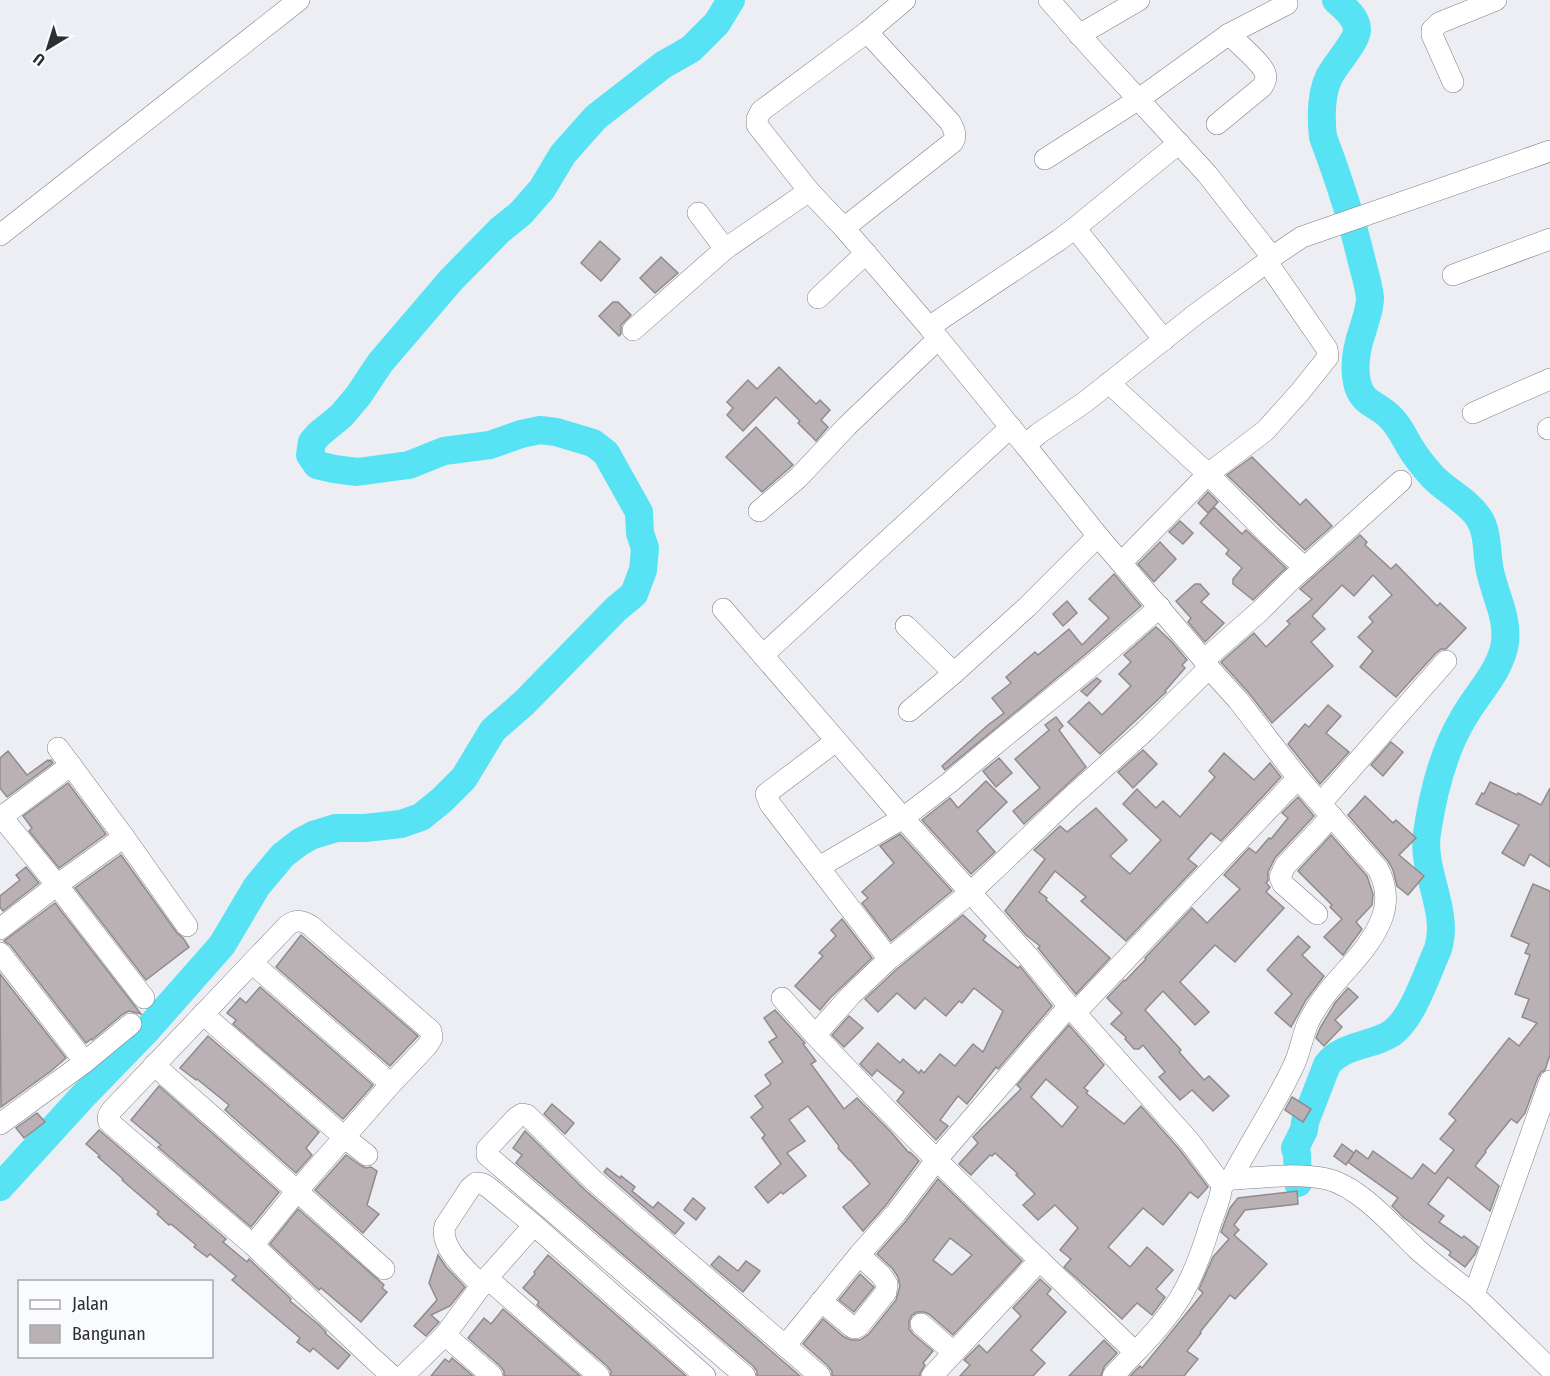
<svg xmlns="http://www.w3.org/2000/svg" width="1550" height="1376" viewBox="0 0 1550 1376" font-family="'Fira Sans Condensed',sans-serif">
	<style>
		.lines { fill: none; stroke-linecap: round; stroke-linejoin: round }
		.river { stroke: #57e3f4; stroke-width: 28 }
		.building { fill: #b9b1b3; stroke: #928a8c; stroke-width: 1.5; fill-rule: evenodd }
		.minor-casing { stroke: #7e7f85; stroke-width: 22 }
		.minor { stroke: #fff; stroke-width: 21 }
	</style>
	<rect width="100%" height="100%" fill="#eceef4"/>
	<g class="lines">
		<!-- river -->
		<g class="river">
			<path d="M1298,1183L1297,1154L1295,1148L1304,1130L1305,1122L1327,1065C1342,1044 1371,1047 1392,1033C1413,1018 1427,973 1438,949C1450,910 1421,872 1427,833C1433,793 1443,751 1464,717C1477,694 1502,669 1505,642C1508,617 1495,595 1490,571C1486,554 1489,534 1479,518C1468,501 1446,491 1432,476C1424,467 1416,457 1410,447C1404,437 1399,425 1390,417C1378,404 1361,404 1357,382C1353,364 1357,346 1363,329C1366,319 1370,308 1370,298C1369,285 1364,271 1361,258C1351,216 1338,177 1323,137C1321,119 1321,94 1329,77C1335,65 1357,41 1357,30C1357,17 1344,8 1336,0"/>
			<polyline points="0,1187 83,1096 147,1030 222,945 257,886 283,855 300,842 313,835 336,828 365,828 401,824 421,817 442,800 464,778 493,730 524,703 616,609 634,594 643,570 645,548 640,533 639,512 606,453 593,443 556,432 540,430 521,434 490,445 444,451 409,465 357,472 334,469 317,465 310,455 312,442 319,434 341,416 358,396 380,363 451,280 500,230 521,213 542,189 563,154 596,117 663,65 691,49 717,23 731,0"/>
		</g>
	</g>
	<!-- building -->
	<g class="building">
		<polygon points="600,241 620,259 601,281 581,263"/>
		<polygon points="661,257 678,273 655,293 640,278"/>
		<polygon points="613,302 618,302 631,315 621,325 621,334 619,336 599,316"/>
		<polygon points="779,367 816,404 820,400 830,410 821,420 828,427 816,441 798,423 800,421 776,397 743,431 727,415 733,408 727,402 748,380 757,389"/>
		<polygon points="756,427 793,465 762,492 726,457"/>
		<polygon points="1252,457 1300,505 1306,499 1332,526 1305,550 1227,475"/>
		<polygon points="1208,492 1218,502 1208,513 1198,503"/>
		<polygon points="1214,507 1242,534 1246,530 1286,568 1253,600 1233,584 1233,579 1242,568 1226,554 1229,550 1200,523"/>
		<polygon points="1180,521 1193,533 1183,544 1169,532"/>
		<polygon points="1360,535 1367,542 1365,545 1391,569 1396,564 1437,606 1440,603 1466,628 1446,649 1441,649 1436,653 1396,697 1360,667 1373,651 1358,637 1373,622 1369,617 1392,595 1373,575 1354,596 1342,585 1312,616 1325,629 1311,642 1333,666 1272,723 1248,692 1221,662 1254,633 1266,647 1290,624 1287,621 1312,599 1300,589"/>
		<polygon points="1160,542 1176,559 1154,582 1138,564"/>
		<polygon points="1114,574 1141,606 1087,653 945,770 942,766 988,725 1004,713 992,698 1011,683 1006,677 1035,652 1038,655 1069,629 1082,645 1109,618 1089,599"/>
		<polygon points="1195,584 1200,584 1209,594 1201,602 1224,623 1205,642 1188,622 1191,618 1176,601"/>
		<polygon points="1067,601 1077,613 1063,626 1053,614"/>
		<polygon points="1156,627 1171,641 1187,660 1182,665 1185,668 1165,691 1166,692 1100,754 1068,722 1089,702 1102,715 1131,686 1119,674 1131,662 1124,655"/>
		<polygon points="1097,678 1101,681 1087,696 1081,691"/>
		<polygon points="1328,705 1341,716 1326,733 1349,752 1320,784 1288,744 1305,724 1309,727"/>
		<polygon points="1056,717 1063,726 1059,730 1086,767 1024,824 1013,811 1040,788 1015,759 1049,730 1045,725"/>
		<polygon points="1391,742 1403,752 1383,776 1371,765"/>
		<polygon points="1143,750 1157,764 1133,788 1118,772"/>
		<polygon points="8,751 27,775 48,760 49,761 51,760 53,763 7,797 0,788 0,758"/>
		<polygon points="1224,753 1254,780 1270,763 1281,777 1221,841 1211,833 1188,859 1197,866 1126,941 1081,901 1086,897 1055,871 1039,892 1047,898 1046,900 1110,958 1076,994 1038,948 1040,946 1026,935 1005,911 1045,859 1034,850 1060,826 1067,832 1096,808 1127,840 1110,856 1130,874 1161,840 1123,804 1137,789 1156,808 1163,801 1180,817 1215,777 1209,771"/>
		<polygon points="999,758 1012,773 996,787 983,771"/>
		<polygon points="986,781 1007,802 977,831 995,852 971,874 922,820 950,798 958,808"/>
		<polygon points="1490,782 1517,795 1518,793 1541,805 1550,788 1550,867 1530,854 1524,866 1502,853 1519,825 1476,804 1482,793 1484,794"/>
		<polygon points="68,783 106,834 59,868 29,831 32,828 23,816"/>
		<polygon points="1365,796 1393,823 1396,820 1416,838 1399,855 1424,876 1408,895 1397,886 1393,870 1388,861 1348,815"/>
		<polygon points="1298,797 1314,816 1275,858 1268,872 1268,881 1266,883 1270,887 1266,892 1284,908 1235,962 1215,945 1180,982 1209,1012 1195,1025 1163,991 1145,1010 1181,1050 1179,1052 1204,1080 1209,1076 1229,1096 1213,1111 1192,1090 1180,1100 1159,1077 1165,1072 1143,1045 1139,1049 1134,1049 1125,1039 1126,1037 1111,1024 1122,1013 1107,998 1124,980 1125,981 1146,959 1145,958 1192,908 1207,923 1240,889 1224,875 1249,848 1256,853 1269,838 1271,839 1288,818 1282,813"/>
		<polygon points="900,834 952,891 891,941 862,903 868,898 862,892 894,863 880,846"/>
		<polygon points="1331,835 1367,876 1373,894 1372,905 1356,922 1362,929 1343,955 1324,937 1342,919 1330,907 1332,905 1298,871"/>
		<polygon points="121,855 177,933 183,938 189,947 146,980 75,888"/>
		<polygon points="26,867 39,883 3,911 0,907 0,896 20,880 16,875"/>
		<polygon points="1533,884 1550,891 1550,1055 1545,1070 1541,1072 1538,1077 1525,1113 1517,1123 1511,1119 1485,1151 1486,1152 1475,1166 1499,1186 1490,1211 1448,1177 1428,1204 1444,1216 1439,1222 1462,1238 1464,1236 1478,1247 1475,1254 1465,1267 1449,1255 1451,1252 1404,1218 1392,1206 1398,1198 1348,1162 1356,1150 1368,1159 1373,1151 1412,1179 1423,1164 1435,1174 1454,1150 1440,1139 1456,1120 1449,1114 1509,1038 1519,1046 1537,1023 1522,1017 1529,999 1515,994 1530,955 1525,953 1529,944 1511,936"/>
		<polygon points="55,903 141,1014 129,1011 123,1014 92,1040 91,1039 86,1043 10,945 4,941"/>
		<polygon points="963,915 986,936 983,940 1018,968 1020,966 1052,1006 998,1069 996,1067 967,1104 958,1096 940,1120 948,1126 936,1140 897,1101 904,1092 877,1070 872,1076 860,1064 878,1043 900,1063 903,1059 919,1073 921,1070 924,1073 940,1054 955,1066 973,1044 983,1052 1003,1011 974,988 962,1003 959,1001 946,1016 925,998 915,1009 897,993 878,1012 865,999 897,969"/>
		<polygon points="842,919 872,958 830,998 820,1010 795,986 823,956 819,953 836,936 831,930"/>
		<polygon points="301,935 418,1036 390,1066 276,967"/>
		<polygon points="1298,936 1310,947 1302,955 1324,976 1306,1000 1291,1027 1275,1013 1292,994 1267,970"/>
		<polygon points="0,974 66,1058 51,1071 1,1107"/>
		<polygon points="260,987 373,1085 343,1119 233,1024 236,1020 227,1013 240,998 246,1003"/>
		<polygon points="1348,988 1358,997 1335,1020 1342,1027 1324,1046 1316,1038 1320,1028 1335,1003"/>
		<polygon points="775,1010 805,1043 803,1044 816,1061 811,1064 844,1109 857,1098 890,1131 909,1153 910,1152 919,1161 886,1205 863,1231 843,1207 870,1184 850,1160 849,1160 838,1148 839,1146 808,1106 789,1120 805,1141 787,1153 806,1176 783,1194 781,1192 768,1203 755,1187 781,1164 762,1138 765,1135 751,1117 763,1107 755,1096 771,1084 765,1075 783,1062 769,1042 777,1037 764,1018"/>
		<polygon points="849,1016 863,1028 844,1047 832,1035"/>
		<path d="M1069,1025L1104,1065L1084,1088L1088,1091L1086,1093L1124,1124L1141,1106L1180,1150L1208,1187L1198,1198L1190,1192L1163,1225L1143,1208L1108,1247L1130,1267L1147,1247L1173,1270L1156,1289L1165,1297L1152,1315L1137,1303L1122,1319L1064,1267L1071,1259L1060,1250L1078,1228L1055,1205L1038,1220L1023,1205L1035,1194L1016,1175L1018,1174L995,1153L992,1156L990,1155L971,1175L959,1164L978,1143L973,1137L1021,1089L1017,1085ZM1046,1079L1078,1107L1062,1127L1031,1097Z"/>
		<polygon points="208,1036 319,1132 306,1148 312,1155 296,1173 225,1110 229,1105 197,1079 196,1080 180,1068"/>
		<polygon points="159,1086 279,1192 251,1227 158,1147 161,1145 131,1120"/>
		<polygon points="1292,1097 1311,1109 1303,1122 1285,1110"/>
		<polygon points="552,1104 574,1123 565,1134 544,1114"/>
		<polygon points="37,1113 45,1122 24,1138 16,1128"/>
		<polygon points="99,1130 226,1239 223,1242 247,1262 249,1259 291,1299 290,1301 318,1324 326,1332 325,1333 350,1355 338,1369 313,1348 310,1352 297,1342 300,1338 232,1280 236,1276 210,1254 207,1257 194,1247 196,1245 171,1224 169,1225 157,1214 159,1212 122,1180 123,1179 98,1157 100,1156 86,1144"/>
		<polygon points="525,1131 585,1190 800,1376 757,1376 757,1371 753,1366 516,1163 522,1155 513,1148"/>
		<polygon points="1342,1144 1354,1153 1346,1165 1334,1156"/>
		<polygon points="346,1155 360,1165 366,1168 371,1167 377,1171 367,1205 379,1214 363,1233 315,1190"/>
		<polygon points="607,1168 620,1178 621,1176 635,1187 632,1191 653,1208 658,1202 684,1223 675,1234 604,1172"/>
		<path d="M938,1179L1022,1261L953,1335L929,1314L924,1312H917L912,1315L909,1321V1329L913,1334L933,1351L923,1363L925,1365L920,1373V1376H832V1371L828,1366L803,1344L823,1319L844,1337L851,1340H860L869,1334L896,1300L900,1286L898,1277L892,1268L877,1254L906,1221ZM950,1238L972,1255L952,1275L933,1260Z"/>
		<polygon points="1297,1191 1298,1204 1245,1210 1234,1225 1239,1230 1234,1235 1267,1264 1235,1299 1230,1295 1200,1332 1201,1333 1187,1351 1198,1359 1184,1376 1130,1376 1140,1366 1142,1368 1203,1293 1199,1289 1213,1257 1229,1239 1221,1232 1230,1208 1238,1198"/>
		<polygon points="693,1198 705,1208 696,1220 684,1210"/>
		<polygon points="298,1209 384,1285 382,1288 387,1292 361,1322 321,1288 319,1290 270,1244"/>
		<polygon points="438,1255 446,1267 465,1287 450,1306 431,1315 439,1322 426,1336 414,1326 437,1300 429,1283"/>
		<polygon points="548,1255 686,1376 611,1376 611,1371 607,1366 537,1305 539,1302 523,1288 535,1274 534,1272"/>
		<polygon points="719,1256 738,1271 746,1261 760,1271 743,1292 711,1265"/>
		<polygon points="860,1274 874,1287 854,1312 839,1300"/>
		<polygon points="1040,1279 1051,1289 1047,1294 1066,1312 1031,1350 1045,1363 1033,1376 960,1376 970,1365 964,1360 979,1345 987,1353 1021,1316 1013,1308"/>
		<polygon points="503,1309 580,1376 504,1376 504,1371 500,1366 468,1338 484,1318 491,1324"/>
		<polygon points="1104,1340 1117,1353 1104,1367 1101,1376 1069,1376"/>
		<polygon points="452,1358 473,1376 431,1376 445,1359 449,1362"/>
	</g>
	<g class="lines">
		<defs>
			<g id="minor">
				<polyline points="905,0 867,32 761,111 757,119 757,125 809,191 844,228 929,327 1025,445"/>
				<polyline points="1049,0 1094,51 1207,174 1272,257"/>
				<polyline points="1079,35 1139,0"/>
				<polyline points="1453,82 1432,35 1432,30 1439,23 1496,0"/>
				<path d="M1217,124L1262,87C1265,82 1267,79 1265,73C1262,63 1237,43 1229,34"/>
				<polyline points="1045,159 1139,99 1229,34 1287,4"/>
				<polyline points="698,213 725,249"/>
				<path d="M844,228L953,142C957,135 954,129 950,122L867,32"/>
				<polyline points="1075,228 1179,143"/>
				<polyline points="0,235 299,0"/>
				<polyline points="1453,275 1550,239"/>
				<polyline points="818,298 866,253"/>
				<polyline points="929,327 1059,240 1075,228 1164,340"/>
				<polyline points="633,330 725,249 809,191"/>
				<polyline points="1109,383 1208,474 1271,537 1305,568"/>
				<polyline points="1473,413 1550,379"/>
				<polyline points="1548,429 1550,428"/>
				<polyline points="759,511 798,478 847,426 938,339"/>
				<polyline points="1122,562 1208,474 1265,431 1300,392 1328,357 1327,349 1267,262"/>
				<polyline points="723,609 903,818 1027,955 1069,1006 1190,1142 1222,1185"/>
				<polyline points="906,626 954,673"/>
				<polyline points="763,655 1011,427"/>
				<polyline points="1204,660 1261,610 1291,580 1401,481"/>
				<polyline points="909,711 954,673 1027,607 1098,536"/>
				<polyline points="836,741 766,794 770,804 889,959"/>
				<polyline points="1321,803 1446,661"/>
				<polyline points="0,815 57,885 144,998"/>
				<polyline points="0,818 71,765"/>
				<polyline points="124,837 187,926"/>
				<polyline points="819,867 903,818 949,783 988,750 1095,663 1160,607"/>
				<polyline points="1317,914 1283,884 1280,877 1285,866 1332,816"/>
				<polyline points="0,929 57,885 124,837 58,748"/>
				<polyline points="0,953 85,1062 0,1124"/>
				<polyline points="252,963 391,1084"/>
				<polyline points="782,998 815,1035"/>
				<polyline points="1075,1013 1298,778 1238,700 1209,668 1204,660 1098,536 1025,445 1038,434 1085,402 1196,314 1267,262 1272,257 1302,237 1550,151"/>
				<polyline points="203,1014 344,1137 367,1155"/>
				<polyline points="85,1062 131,1024"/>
				<polyline points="154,1065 297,1191 253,1245"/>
				<polyline points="1550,1081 1474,1295 1550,1369"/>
				<path d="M1231,1179C1251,1141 1275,1105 1293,1067C1300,1053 1302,1037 1308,1023C1310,1018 1314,1012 1317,1007C1336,976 1369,953 1382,918C1388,902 1386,884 1378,869L1298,778"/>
				<path d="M1222,1184L1231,1179C1262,1178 1297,1172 1327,1179C1360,1187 1393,1226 1417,1249C1435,1265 1455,1280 1474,1295"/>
				<path d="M384,1269L297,1191L391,1084L427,1046L432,1038L431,1031L311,926C302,920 295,919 287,926L113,1109C109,1113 107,1117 109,1122L253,1245L370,1356L392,1376"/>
				<polyline points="487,1278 599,1376"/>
				<path d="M482,1286C468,1271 439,1248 445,1226L470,1188L476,1183L483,1184L488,1187L534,1225"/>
				<polyline points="821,1301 852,1327 855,1328 859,1326 886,1292 887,1284 881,1275 859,1255 896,1213 937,1159 1069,1006"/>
				<polyline points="921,1324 953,1352"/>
				<polyline points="445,1335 492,1376"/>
				<polyline points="785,1346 859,1255"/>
				<path d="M1135,1352C1027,1248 918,1145 815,1035L851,995L889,959L970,893L1069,799L1145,731L1209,668"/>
				<polyline points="403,1376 445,1335 487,1278 534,1225 705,1376"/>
				<polyline points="745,1376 487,1155 487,1149 516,1118 522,1114 527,1115 593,1180 820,1376"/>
				<polyline points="932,1376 1040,1260"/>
				<path d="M1113,1376C1136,1351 1162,1327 1180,1298C1193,1276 1203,1249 1210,1225C1215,1211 1221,1199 1222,1185"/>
			</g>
		</defs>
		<!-- minor casing -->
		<use href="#minor" class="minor-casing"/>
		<!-- minor -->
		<use href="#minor" class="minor"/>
	</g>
	<!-- legend -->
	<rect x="18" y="1280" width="195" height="78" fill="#fafbfe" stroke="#a8a9ac" stroke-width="1.5"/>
	<rect x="30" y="1300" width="30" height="9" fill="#ffffff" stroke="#a8a9ac" stroke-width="1.5"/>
	<text x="72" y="1310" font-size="18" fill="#2d2e31">Jalan</text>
	<rect x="30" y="1325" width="30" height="18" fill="#b9b1b3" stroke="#a8a9ac" stroke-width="1.5"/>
	<text x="72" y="1340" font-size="18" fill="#2d2e31">Bangunan</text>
	<!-- north arrow -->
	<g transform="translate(48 48) rotate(218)" stroke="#fafbfe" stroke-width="4.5" paint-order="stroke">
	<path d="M0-4.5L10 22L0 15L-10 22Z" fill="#2d2e31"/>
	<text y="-9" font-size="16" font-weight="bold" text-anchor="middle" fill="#2d2e31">U</text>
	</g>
</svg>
